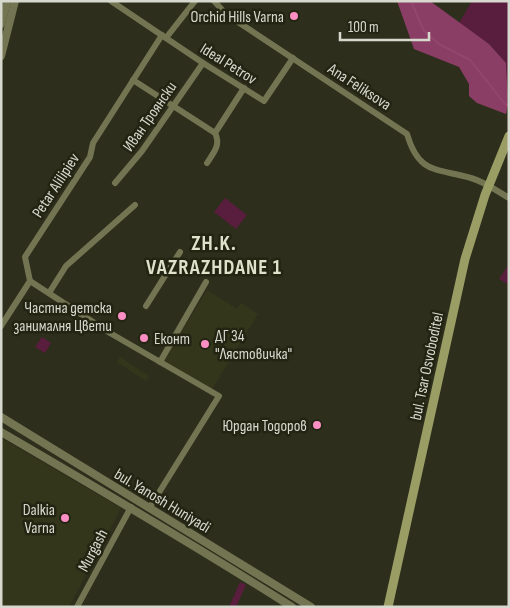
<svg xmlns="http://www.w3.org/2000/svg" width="510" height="608" viewBox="0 0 510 608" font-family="'Sofia Sans Condensed',sans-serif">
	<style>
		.built { fill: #34361c }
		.green { fill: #591d3d }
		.forest { fill: #8b3e65 }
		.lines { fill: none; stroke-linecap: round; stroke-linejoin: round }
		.stream { stroke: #93456c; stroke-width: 2 }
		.minor { stroke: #737552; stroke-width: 6 }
		.tertiary { stroke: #737552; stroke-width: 8 }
		.secondary { stroke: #9a9e65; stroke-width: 9 }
		.poi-dot { fill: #fb8fc3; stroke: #232412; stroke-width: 2 }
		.labels { text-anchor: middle; stroke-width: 5; stroke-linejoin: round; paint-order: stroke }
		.poi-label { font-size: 16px; fill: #d8d9ce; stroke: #232412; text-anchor: end }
		.street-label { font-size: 16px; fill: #d8d9ce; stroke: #232412 }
		.district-label { font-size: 21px; font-weight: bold; letter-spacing: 1px; fill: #dfe1ca; stroke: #232412 }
	</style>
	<rect width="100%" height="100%" fill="#2d2e1c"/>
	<!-- built -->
	<g class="built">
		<polygon points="207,290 237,309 241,303 258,314 211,391 163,361"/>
		<polygon points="120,357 149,376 146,381 117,362"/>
		<polygon points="1,438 121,508 69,607 1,607"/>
	</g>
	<!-- green -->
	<g class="green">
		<polygon points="472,1 509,1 509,86 506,80 506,63 489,44 459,23"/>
		<polygon points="225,198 247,215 236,229 214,212"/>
		<polygon points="509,264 509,285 499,279"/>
		<polygon points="42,337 51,343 45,353 35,347"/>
		<polygon points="240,582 246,585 236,607 229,607"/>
	</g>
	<!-- forest -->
	<path class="forest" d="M397,1H430L489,44L506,63C506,79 510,100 506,114L477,103L469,96V84L459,67L414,49Z"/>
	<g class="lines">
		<!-- stream -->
		<polyline class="stream" points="411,1 424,31 439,44 470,60 505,104 509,106"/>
		<!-- minor -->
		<g class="minor">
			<polyline points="111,1 203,63 264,101 293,58"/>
			<path d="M214,1L226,14L407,134C419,175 437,168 471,178C485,182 497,191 509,198"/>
			<polyline points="166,38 195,1"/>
			<path d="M133,80L215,133C221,145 214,152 207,163"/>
			<polyline points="215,133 244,88"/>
			<polyline points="115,183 142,151 203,63"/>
			<polyline points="30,281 110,333 219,396 150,507"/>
			<polyline points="49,293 66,266 135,205"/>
			<polyline points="146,306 180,252"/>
			<polyline points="1,326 30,281 25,257 90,157 93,143 162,35"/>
			<polyline points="160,362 206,282"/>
			<polyline points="77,607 131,507"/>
		</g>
		<!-- tertiary -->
		<g class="tertiary">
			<polyline points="1,24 7,1"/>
			<polyline points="1,56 15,1"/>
			<polyline points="1,417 311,607"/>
			<path d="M1,432C99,489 196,546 292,607"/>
		</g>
		<!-- secondary -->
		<polyline class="secondary" points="388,607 465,259 485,195 509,136"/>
	</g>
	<!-- markers -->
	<g class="poi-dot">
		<circle cx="294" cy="16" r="5"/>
		<circle cx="122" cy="316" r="5"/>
		<circle cx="144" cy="338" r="5"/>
		<circle cx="205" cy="344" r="5"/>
		<circle cx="317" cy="425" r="5"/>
		<circle cx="65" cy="518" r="5"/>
	</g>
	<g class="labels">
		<!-- poi labels -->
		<g class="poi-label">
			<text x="284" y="22">Orchid Hills Varna</text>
			<text x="112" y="313">Частна детска<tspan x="112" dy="18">занималня Цвети</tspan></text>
			<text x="215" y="341" text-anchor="start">ДГ 34<tspan x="215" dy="18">"Лястовичка"</tspan></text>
			<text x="154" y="344" text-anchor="start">Еконт</text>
			<text x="307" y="431">Юрдан Тодоров</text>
			<text x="55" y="515">Dalkia<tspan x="55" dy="18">Varna</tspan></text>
		</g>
		<!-- street labels -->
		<g class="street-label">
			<text transform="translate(229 63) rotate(32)" y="6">Ideal Petrov</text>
			<text transform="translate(360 86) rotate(33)" y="6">Ana Feliksova</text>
			<text transform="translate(149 116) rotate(-55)" y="6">Иван Троянски</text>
			<text transform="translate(55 185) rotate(-57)" y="6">Petar Alilipiev</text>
			<text transform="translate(426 366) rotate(-78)" y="6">bul. Tsar Osvoboditel</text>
			<text transform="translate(163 500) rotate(31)" y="6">bul. Yanosh Huniyadi</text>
			<text transform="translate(92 550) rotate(-62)" y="6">Murgash</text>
		</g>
		<!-- district labels -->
		<g class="district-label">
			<text x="214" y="250">ZH.K.<tspan x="214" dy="24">VAZRAZHDANE 1</tspan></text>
		</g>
	</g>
	<!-- border -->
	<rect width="510" height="608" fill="none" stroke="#d8d9ce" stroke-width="5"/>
	<!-- scale -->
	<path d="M340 32v8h89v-8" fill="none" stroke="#d8d9ce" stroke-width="2.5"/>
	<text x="348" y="32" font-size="15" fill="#d8d9ce" stroke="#232412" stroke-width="4" paint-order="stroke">100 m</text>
</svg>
